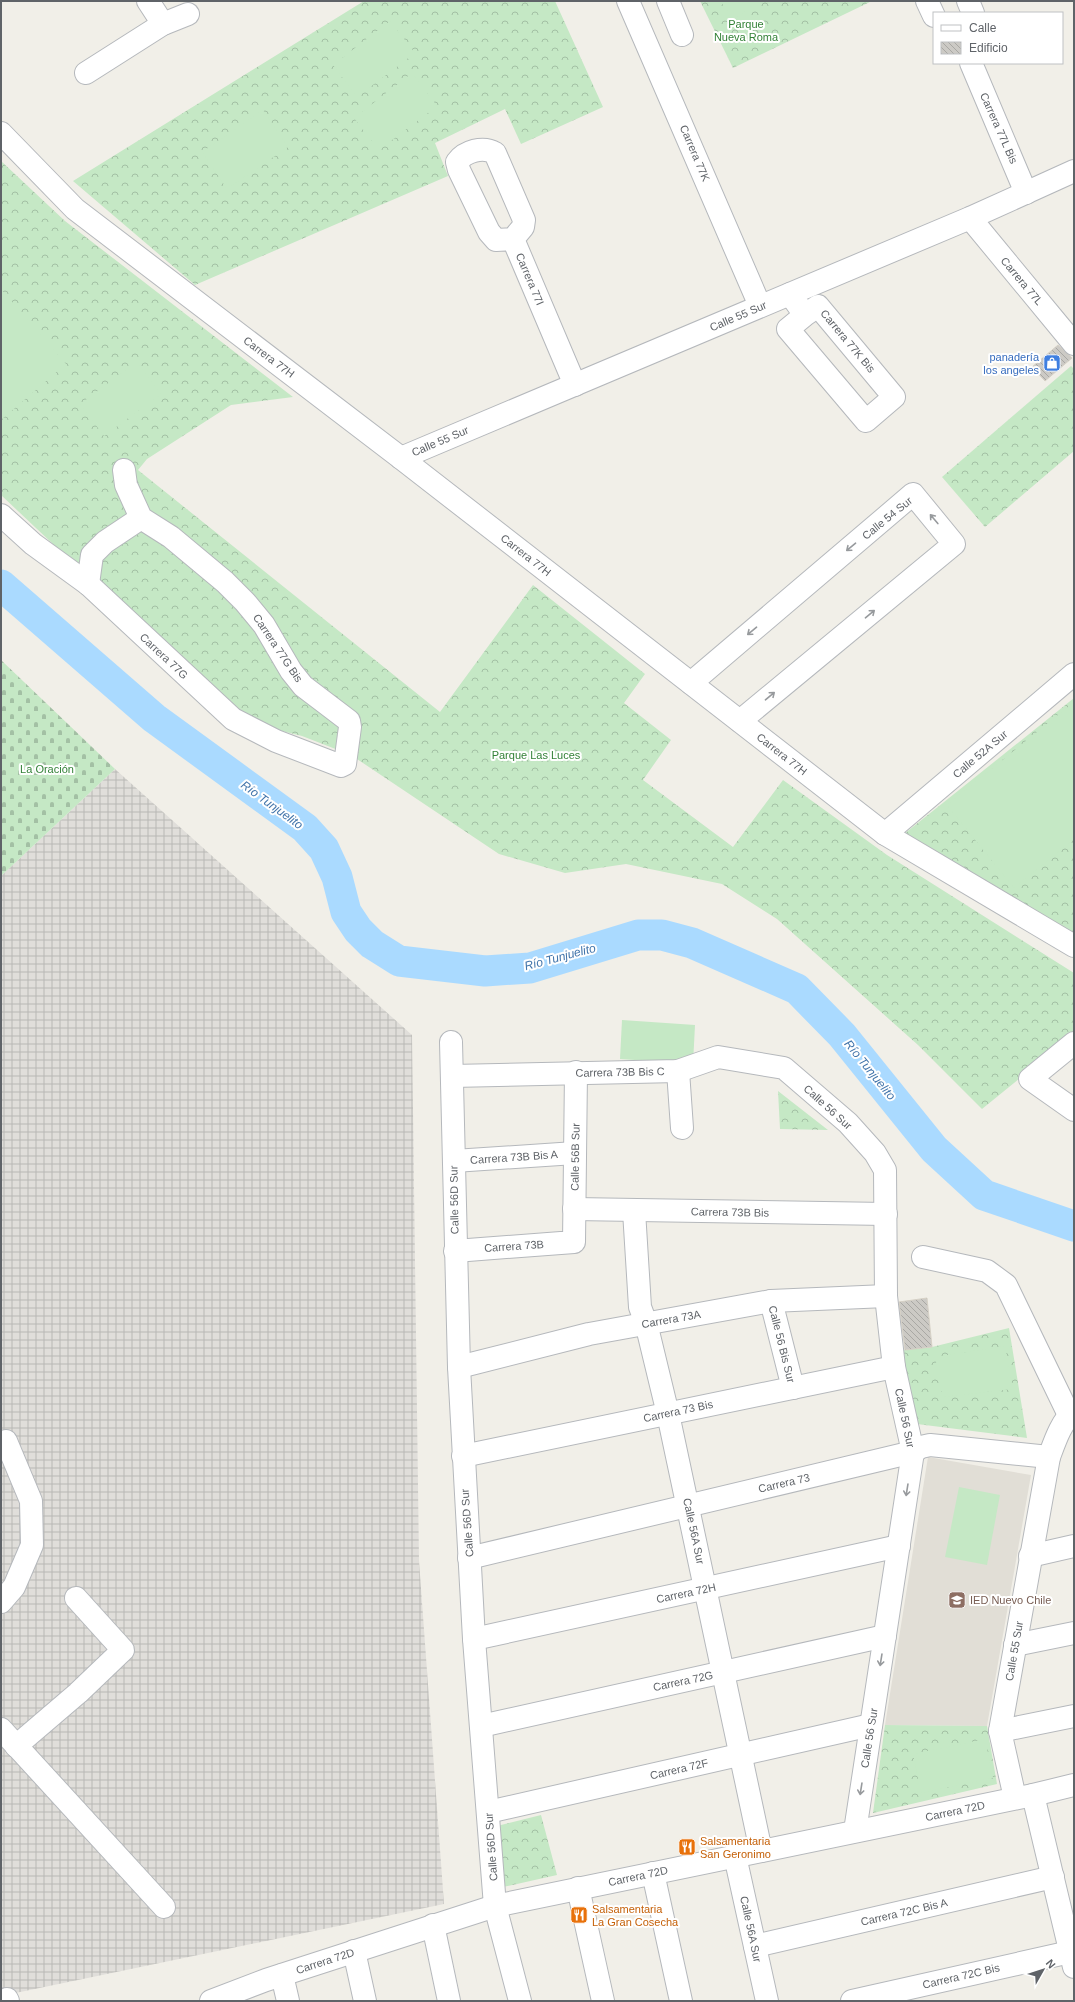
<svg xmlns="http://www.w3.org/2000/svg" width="1075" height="2002" viewBox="0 0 1075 2002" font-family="Arial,sans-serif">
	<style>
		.industrial { fill: url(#industrial-grid) }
		.education { fill: #e1ded6 }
		.forest { fill: url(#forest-crowns) }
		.cemetery { fill: url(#cemetery-stones) }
		.garden { fill: #c5e8c5 }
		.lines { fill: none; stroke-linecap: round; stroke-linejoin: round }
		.river { stroke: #aadaff; stroke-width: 31 }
		.building { fill: url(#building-back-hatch); stroke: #d6d1c6 }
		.minor-casing { stroke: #b5b8bc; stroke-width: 24 }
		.minor { stroke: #fff; stroke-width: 22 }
		.oneway { stroke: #979a9d }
		.labels { text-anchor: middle; stroke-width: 4; stroke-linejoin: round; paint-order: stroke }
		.park-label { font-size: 11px; fill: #348238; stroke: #fff }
		.street-label { font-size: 11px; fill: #5f6368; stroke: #fff }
		.shop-label { font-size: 11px; fill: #366cbe; stroke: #fff; text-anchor: end }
		.education-label { font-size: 11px; fill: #785e54; stroke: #fff; text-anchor: start }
		.food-label { font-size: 11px; fill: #c56008; stroke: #fff; text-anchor: start }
		.water-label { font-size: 12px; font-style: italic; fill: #4174aa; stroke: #fff }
	</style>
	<defs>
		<pattern id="industrial-grid" width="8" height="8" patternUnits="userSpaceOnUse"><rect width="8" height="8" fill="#e0deda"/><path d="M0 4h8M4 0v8" fill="none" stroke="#b9b8b5"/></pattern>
		<pattern id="forest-crowns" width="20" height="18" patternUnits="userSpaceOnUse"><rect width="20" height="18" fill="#c5e8c5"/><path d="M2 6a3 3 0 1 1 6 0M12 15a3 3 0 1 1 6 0" fill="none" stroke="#a3c0a4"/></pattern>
		<pattern id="cemetery-stones" width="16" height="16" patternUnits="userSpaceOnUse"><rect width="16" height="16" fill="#c5e8c5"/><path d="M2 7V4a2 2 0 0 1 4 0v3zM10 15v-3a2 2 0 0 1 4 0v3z" fill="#a3c0a4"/></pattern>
		<pattern id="building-back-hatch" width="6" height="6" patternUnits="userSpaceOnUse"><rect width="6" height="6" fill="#cccac5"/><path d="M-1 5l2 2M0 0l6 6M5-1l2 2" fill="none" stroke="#a9a8a4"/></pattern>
	</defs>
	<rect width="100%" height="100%" fill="#f1efe8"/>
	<!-- industrial -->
	<polygon class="industrial" points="115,769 412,1035 419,1561 444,1904 1,1996 1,876"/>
	<!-- education -->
	<polygon class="education" points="928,1457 1031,1475 987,1726 885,1725"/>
	<!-- forest -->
	<g class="forest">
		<polygon points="364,1 555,1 603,107 521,144 505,109 435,143 448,176 195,285 73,181"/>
		<polygon points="700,1 872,1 733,68"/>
		<polygon points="1,161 65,221 293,397 231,405 147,459 138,470 440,712 533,585 645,674 624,703 671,740 643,780 733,847 783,780 887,855 1074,973 1074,1034 982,1109 918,1045 777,919 722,884 626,864 565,873 499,854 351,755 302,736 258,725 180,664 1,495"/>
		<polygon points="1071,366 1074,369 1074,451 985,527 942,477"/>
		<polygon points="1074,698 1074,935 904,834"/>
		<polygon points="778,1091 828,1130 780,1129"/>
		<polygon points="1009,1328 1027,1438 917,1424 902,1350 932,1347"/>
		<polygon points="885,1725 987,1726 997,1784 873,1813"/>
		<polygon points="541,1815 557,1875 503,1887 497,1826"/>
	</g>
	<!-- cemetery -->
	<polygon class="cemetery" points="1,660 115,769 1,876"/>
	<!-- garden -->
	<g class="garden">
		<polygon points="720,1 759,1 734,19"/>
		<polygon points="390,21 415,53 357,97 333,65"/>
		<polygon points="412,73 437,106 379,150 354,118"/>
		<polygon points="263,110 288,147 227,189 202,152"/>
		<polygon points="1,289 66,364 1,420"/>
		<polygon points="137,362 161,394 104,436 80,404"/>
		<polygon points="1074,702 1074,839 1014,888 947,805"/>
		<polygon points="622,1020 695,1025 693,1064 620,1059"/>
		<polygon points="1005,1346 1013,1389 943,1397 935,1357"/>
		<polygon points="959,1487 1000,1495 987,1565 945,1557"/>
		<polygon points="985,1739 993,1778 921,1793 913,1754"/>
	</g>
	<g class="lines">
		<!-- river -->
		<polyline class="river" points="1,585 154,718 305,828 324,849 337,877 346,912 358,930 372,944 399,961 485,971 530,968 638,935 662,935 692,943 797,989 842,1035 934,1149 984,1195 1074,1226"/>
	</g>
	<!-- building -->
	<g class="building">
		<polygon points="1058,345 1072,358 1045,381 1032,367"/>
		<polygon points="927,1298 932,1347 905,1350 899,1302"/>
	</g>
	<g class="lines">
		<defs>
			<g id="minor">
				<polyline points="148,1 163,24"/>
				<polyline points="628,1 760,306"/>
				<polyline points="668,1 682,35"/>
				<polyline points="927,1 934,16"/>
				<polyline points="968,1 973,13"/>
				<polyline points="971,63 1026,193"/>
				<polyline points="86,73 163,24 188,14"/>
				<polyline points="1,133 75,209 401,458 885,834 1074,946"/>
				<polyline points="970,218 1074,344"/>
				<path d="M513,239L496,240L489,232L459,170L457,162C465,151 483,146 495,153L524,220L523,227L513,239L575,385"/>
				<polyline points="790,294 805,315 818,306 894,397 866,421 788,329 805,315"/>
				<polyline points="401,458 970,218 1074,171"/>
				<polyline points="1,515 33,544 88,584 233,719 276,741 341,766 345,764 350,727 349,721 303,686 291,671 264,625 245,602 225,582 171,537 141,518 126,485 124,470"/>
				<polyline points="88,584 92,555 105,542 141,518"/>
				<polyline points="691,683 913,494 954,544 740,721"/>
				<polyline points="885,834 1074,674"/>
				<polyline points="451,1042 459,1367 474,1639 495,1906 520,2001"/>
				<polyline points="1074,1043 1030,1079 1074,1110"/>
				<polyline points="678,1071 682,1128"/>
				<polyline points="452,1076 678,1071 718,1057 784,1068 848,1123 875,1153 885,1170 886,1296 894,1367 913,1452 855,1831"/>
				<polyline points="454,1161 575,1153"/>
				<polyline points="574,1209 886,1214"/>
				<polyline points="634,1211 640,1307 646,1323 668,1414 761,1851"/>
				<polyline points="455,1251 574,1242 576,1072"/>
				<polyline points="923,1257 987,1271 1006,1285 1069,1415"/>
				<polyline points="771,1301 793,1388"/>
				<polyline points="459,1367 589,1334 771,1301 886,1296"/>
				<polyline points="463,1456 894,1367"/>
				<polyline points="1030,1556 1074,1546"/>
				<polyline points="469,1558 913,1452 921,1447 930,1445 1049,1457"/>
				<polyline points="1,1602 14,1587 32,1545 31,1501 6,1441"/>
				<polyline points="474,1639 899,1546"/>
				<polyline points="1015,1645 1074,1633"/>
				<polyline points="481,1726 885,1636"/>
				<polyline points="1,1729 164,1907"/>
				<polyline points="1000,1731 1074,1716"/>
				<polyline points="16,1746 78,1693 123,1650 76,1598"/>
				<polyline points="1033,1795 1074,1967"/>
				<path d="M1015,1798L1000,1731L1049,1457C1055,1441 1061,1422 1074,1411"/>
				<polyline points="488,1812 871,1725"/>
				<polyline points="735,1856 767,2001"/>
				<polyline points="653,1873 681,2001"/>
				<polyline points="578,1888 603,2001"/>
				<polyline points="433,1925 449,2001"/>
				<polyline points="755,1946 1053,1877"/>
				<polyline points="354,1951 365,2001"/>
				<polyline points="282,1975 288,2001"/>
				<polyline points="7,1999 8,2001"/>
				<polyline points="211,2001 266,1980 495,1906 1033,1795 1074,1785"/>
				<polyline points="852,2001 1070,1952"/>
			</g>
		</defs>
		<!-- minor casing -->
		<use href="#minor" class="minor-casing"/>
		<!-- minor -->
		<use href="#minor" class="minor"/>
	</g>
	<!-- one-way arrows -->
	<defs><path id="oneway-shaft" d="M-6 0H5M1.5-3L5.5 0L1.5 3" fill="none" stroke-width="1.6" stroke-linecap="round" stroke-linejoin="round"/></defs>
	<g class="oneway">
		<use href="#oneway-shaft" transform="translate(934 519) rotate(-130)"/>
		<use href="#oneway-shaft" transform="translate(851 547) rotate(140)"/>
		<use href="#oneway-shaft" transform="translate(870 614) rotate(-40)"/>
		<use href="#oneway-shaft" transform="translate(752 631) rotate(140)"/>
		<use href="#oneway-shaft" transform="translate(770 696) rotate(-40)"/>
		<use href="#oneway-shaft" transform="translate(907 1490) rotate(99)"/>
		<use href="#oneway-shaft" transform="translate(881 1660) rotate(99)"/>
		<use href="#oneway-shaft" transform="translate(861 1789) rotate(99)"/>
	</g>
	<!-- icons -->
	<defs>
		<symbol id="shop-square" viewBox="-11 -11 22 22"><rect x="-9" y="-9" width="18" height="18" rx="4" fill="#3f7fe0" stroke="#fff"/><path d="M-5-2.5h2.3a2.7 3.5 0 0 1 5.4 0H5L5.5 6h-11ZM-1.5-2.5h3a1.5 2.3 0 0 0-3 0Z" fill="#fff"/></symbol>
		<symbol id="school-square" viewBox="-11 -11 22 22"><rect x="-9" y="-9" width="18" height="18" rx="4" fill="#8d6e63" stroke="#fff"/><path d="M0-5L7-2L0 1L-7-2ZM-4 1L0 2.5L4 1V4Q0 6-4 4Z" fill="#fff"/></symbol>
		<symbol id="restaurant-square" viewBox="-11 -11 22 22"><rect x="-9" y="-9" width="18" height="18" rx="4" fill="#e8710a" stroke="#fff"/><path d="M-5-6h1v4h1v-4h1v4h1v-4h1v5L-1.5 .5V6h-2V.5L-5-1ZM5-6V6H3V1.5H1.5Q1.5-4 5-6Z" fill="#fff"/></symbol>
	</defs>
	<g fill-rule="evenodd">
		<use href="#shop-square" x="1042" y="353" width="20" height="20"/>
		<use href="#school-square" x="947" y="1590" width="20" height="20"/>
		<use href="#restaurant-square" x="677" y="1837" width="20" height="20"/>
		<use href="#restaurant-square" x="569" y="1905" width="20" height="20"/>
	</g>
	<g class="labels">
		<!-- park labels -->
		<g class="park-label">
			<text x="746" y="28">Parque<tspan x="746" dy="13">Nueva Roma</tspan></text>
			<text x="536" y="759">Parque Las Luces</text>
			<text x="47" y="773">La Oración</text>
		</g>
		<!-- street labels -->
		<g class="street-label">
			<text transform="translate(999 128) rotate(66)" y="4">Carrera 77L Bis</text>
			<text transform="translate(695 153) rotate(67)" y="4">Carrera 77K</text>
			<text transform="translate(530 279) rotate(67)" y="4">Carrera 77I</text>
			<text transform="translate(1022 281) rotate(50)" y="4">Carrera 77L</text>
			<text transform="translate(738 316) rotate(-23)" y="4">Calle 55 Sur</text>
			<text transform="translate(848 341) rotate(50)" y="4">Carrera 77K Bis</text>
			<text transform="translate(269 357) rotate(37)" y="4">Carrera 77H</text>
			<text transform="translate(440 441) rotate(-23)" y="4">Calle 55 Sur</text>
			<text transform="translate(887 518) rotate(-39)" y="4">Calle 54 Sur</text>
			<text transform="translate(526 555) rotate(38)" y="4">Carrera 77H</text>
			<text transform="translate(278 648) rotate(56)" y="4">Carrera 77G Bis</text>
			<text transform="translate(164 656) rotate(43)" y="4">Carrera 77G</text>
			<text transform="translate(782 754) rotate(38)" y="4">Carrera 77H</text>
			<text transform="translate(980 754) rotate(-40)" y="4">Calle 52A Sur</text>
			<text transform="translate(620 1072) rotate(-1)" y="4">Carrera 73B Bis C</text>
			<text transform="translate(828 1107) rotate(42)" y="4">Calle 56 Sur</text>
			<text transform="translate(514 1157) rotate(-4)" y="4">Carrera 73B Bis A</text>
			<text transform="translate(575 1157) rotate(-89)" y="4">Calle 56B Sur</text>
			<text transform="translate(454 1200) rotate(-91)" y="4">Calle 56D Sur</text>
			<text transform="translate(730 1212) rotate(1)" y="4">Carrera 73B Bis</text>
			<text transform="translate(514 1246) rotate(-4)" y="4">Carrera 73B</text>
			<text transform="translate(671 1319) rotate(-10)" y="4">Carrera 73A</text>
			<text transform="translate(782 1344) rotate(76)" y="4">Calle 56 Bis Sur</text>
			<text transform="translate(678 1411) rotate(-12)" y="4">Carrera 73 Bis</text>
			<text transform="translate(905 1418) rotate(78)" y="4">Calle 56 Sur</text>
			<text transform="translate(784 1483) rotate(-13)" y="4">Carrera 73</text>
			<text transform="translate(467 1523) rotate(-94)" y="4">Calle 56D Sur</text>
			<text transform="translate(694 1531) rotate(78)" y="4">Calle 56A Sur</text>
			<text transform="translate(686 1593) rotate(-12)" y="4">Carrera 72H</text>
			<text transform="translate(1014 1651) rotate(-80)" y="4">Calle 55 Sur</text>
			<text transform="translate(683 1681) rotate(-12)" y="4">Carrera 72G</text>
			<text transform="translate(869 1738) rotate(-81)" y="4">Calle 56 Sur</text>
			<text transform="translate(679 1769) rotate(-13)" y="4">Carrera 72F</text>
			<text transform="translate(955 1811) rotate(-12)" y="4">Carrera 72D</text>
			<text transform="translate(491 1847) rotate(-94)" y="4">Calle 56D Sur</text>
			<text transform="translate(638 1876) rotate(-12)" y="4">Carrera 72D</text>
			<text transform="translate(904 1912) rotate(-13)" y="4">Carrera 72C Bis A</text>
			<text transform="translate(751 1929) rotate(78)" y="4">Calle 56A Sur</text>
			<text transform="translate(325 1961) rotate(-18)" y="4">Carrera 72D</text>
			<text transform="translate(961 1976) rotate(-13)" y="4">Carrera 72C Bis</text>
		</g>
		<!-- shop labels -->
		<g class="shop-label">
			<text x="1039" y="361">panadería<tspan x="1039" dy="13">los angeles</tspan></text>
		</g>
		<!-- education labels -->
		<g class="education-label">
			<text x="970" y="1604">IED Nuevo Chile</text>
		</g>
		<!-- food labels -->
		<g class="food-label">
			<text x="700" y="1845">Salsamentaria<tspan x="700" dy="13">San Geronimo</tspan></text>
			<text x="592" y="1913">Salsamentaria<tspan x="592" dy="13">La Gran Cosecha</tspan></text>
		</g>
		<!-- water labels -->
		<g class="water-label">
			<text transform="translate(272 805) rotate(36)" y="4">Río Tunjuelito</text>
			<text transform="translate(560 957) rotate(-15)" y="4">Río Tunjuelito</text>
			<text transform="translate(870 1070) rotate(51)" y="4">Río Tunjuelito</text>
		</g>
	</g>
	<!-- border -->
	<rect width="1075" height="2002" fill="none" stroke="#5f6368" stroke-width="4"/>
	<!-- legend -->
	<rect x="933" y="12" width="130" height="52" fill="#ffffff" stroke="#bfc1c3"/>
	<rect x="941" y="25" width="20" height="6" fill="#ffffff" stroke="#bfc1c3"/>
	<text x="969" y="32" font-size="12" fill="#5f6368">Calle</text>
	<rect x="941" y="42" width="20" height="12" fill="url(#building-back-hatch)" stroke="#bfc1c3"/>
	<text x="969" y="52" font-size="12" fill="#5f6368">Edificio</text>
	<!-- north arrow -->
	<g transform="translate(1043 1970) rotate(51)" stroke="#ffffff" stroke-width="3" paint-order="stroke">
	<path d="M0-3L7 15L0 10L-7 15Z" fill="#5f6368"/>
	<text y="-6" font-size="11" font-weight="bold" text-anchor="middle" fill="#5f6368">N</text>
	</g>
</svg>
